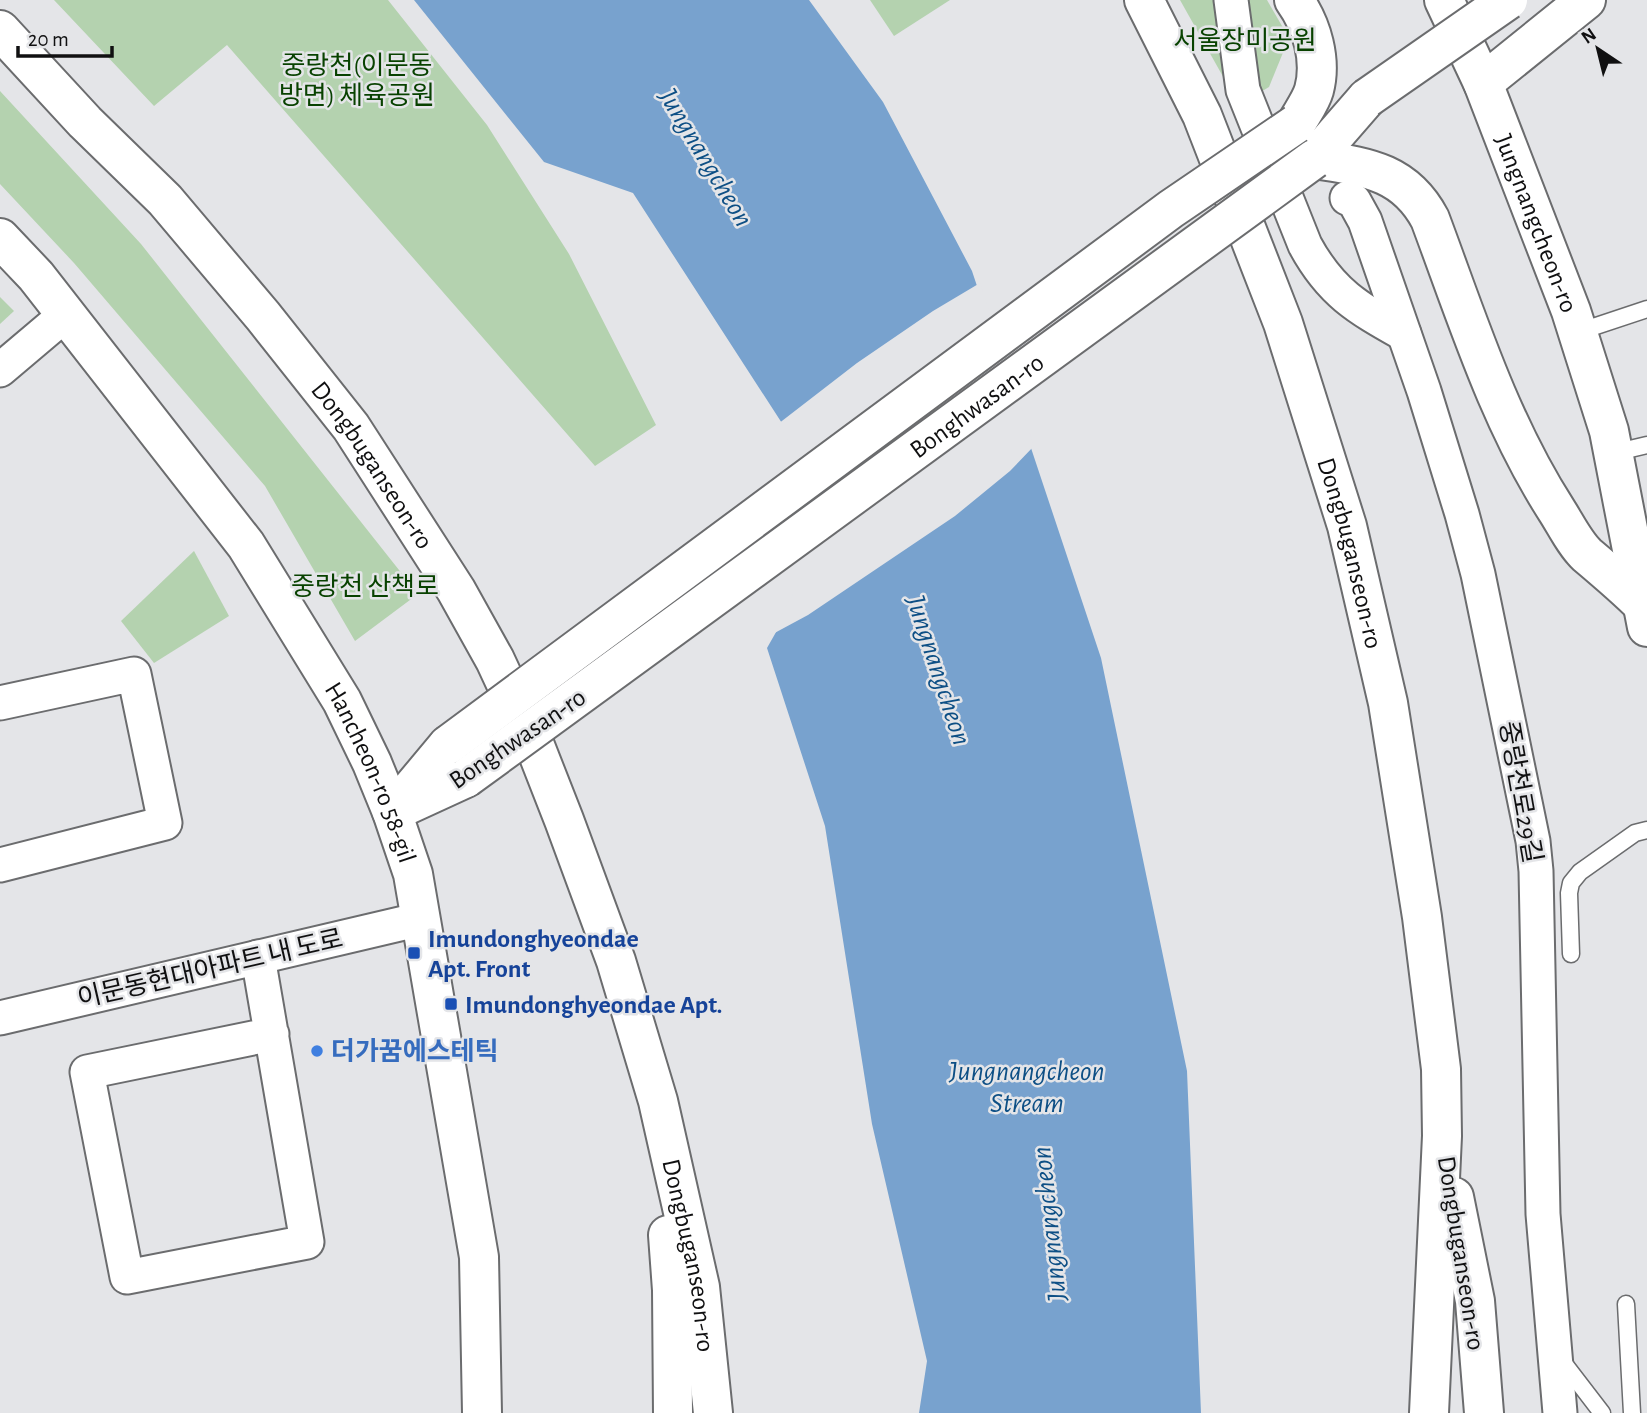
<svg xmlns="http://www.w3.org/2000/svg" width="1647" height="1413" viewBox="0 0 1647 1413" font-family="'Alegreya Sans','Noto Sans KR',sans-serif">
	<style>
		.green { fill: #b4d2af }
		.water { fill: #78a2ce }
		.pier { fill: #e4e5e8 }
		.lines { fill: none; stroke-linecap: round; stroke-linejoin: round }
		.lane-casing { stroke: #6b6c6e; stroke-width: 19 }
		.street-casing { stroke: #6b6c6e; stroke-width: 37 }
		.secondary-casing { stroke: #6b6c6e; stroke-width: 42 }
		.highway-casing { stroke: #6b6c6e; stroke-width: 42 }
		.lane { stroke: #fff; stroke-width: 16 }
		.street { stroke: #fff; stroke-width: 33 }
		.secondary { stroke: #fff; stroke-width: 38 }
		.highway { stroke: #fff; stroke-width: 38 }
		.secondary-bridge-casing { stroke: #6b6c6e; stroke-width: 42; stroke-linecap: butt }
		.secondary-bridge { stroke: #fff; stroke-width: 38 }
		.transit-dot { fill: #1a4fb4; stroke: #e4e5e8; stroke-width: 2.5 }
		.shop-dot { fill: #3f7fe0; stroke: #e4e5e8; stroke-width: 2.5 }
		.labels { text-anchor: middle; stroke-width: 5; stroke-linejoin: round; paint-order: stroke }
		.park-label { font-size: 26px; fill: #084200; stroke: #e4e5e8 }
		.street-label { font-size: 26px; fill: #101011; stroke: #e4e5e8 }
		.transit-label { font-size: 26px; font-weight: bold; fill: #164399; stroke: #e4e5e8; text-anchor: start }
		.shop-label { font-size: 26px; font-weight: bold; fill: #366cbe; stroke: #e4e5e8; text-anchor: start }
		.water-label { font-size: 28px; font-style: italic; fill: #0d4f85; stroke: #e4e5e8 }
	</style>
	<rect width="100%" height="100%" fill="#e4e5e8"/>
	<!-- green -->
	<g class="green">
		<polygon points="54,0 388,0 487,125 569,254 656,425 595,466 227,45 154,106"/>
		<polygon points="870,0 950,0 894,36"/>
		<polygon points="1180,0 1267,0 1289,38 1269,87 1239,105"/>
		<polygon points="0,91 141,244 418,594 355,641 265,486 74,263 0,184"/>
		<polygon points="0,297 14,311 0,324"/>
		<polygon points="194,551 229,616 154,663 121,621"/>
	</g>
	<!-- water -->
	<polygon class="water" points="414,0 809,0 883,102 972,271 1101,658 1187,1071 1201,1413 919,1413 927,1361 872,1124 825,826 767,648 842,516 633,193 544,162"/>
	<!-- pier -->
	<polygon class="pier" points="980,283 1034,446 1010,471 955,516 808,615 769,636 838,516 778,424 857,363 933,311"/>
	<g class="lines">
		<defs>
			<g id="lane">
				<polyline points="1578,332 1647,309"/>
				<polyline points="1613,453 1647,445"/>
				<polyline points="1571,954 1569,893 1571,883 1580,872 1635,833 1647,830"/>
				<polyline points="1626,1304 1632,1413"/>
				<polyline points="1559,1357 1602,1413"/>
			</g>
			<g id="street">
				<path d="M1231,0L1243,90L1305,245C1331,293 1358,308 1404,334"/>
				<polyline points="1347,198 1354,201 1365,221 1424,391 1462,514 1478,574 1533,841 1536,871 1543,1214 1560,1413"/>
				<polyline points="0,370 65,315"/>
				<polyline points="0,703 134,674 165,823 0,865"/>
				<polyline points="258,957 307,1242 127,1277 87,1072 272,1034"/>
				<polyline points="0,1018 421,919"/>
			</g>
			<g id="secondary">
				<path d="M1294,0C1312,25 1322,60 1314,90C1311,101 1302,113 1296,124"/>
				<path id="s1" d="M1444,0L1483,83L1571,311L1609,431L1647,627"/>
				<polyline points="1483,83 1586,0"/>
				<path d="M1314,159C1364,167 1404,170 1430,219C1467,318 1499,421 1557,511C1566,525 1575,544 1587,555C1606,571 1625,587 1643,605"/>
				<polyline points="1314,159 1367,98"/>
				<path id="s2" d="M0,238L36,276L246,545L342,701L372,763L392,812L413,874L479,1257L482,1413"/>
				<polyline points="448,745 392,812 466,778"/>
			</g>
			<g id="highway">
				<path id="s3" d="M1144,0L1202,115L1283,323L1347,526L1388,703L1422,917L1441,1069L1442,1136L1429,1413"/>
				<path id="s4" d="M0,30L85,122L165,200L263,316L351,427L456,590L495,660L535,746L564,820L616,961L658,1101L700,1287L713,1413"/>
				<polyline points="1454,1197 1475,1301 1484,1413"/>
				<polyline points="668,1235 672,1290 673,1413"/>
			</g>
		</defs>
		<!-- lane casing -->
		<use href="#lane" class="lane-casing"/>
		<!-- street casing -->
		<use href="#street" class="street-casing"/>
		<!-- secondary casing -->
		<use href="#secondary" class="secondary-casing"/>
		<!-- highway casing -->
		<use href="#highway" class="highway-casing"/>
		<!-- lane -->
		<use href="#lane" class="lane"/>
		<!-- street -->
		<use href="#street" class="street"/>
		<!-- secondary -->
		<use href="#secondary" class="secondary"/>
		<!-- highway -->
		<use href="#highway" class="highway"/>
		<defs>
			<g id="secondary-bridge">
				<polyline points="1367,98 1508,0"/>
				<polyline points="448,745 1171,209 1296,124"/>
				<path id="s5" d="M466,778L1314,159"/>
			</g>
		</defs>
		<!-- secondary-bridge casing -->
		<use href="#secondary-bridge" class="secondary-bridge-casing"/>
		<!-- secondary-bridge -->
		<use href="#secondary-bridge" class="secondary-bridge"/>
	</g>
	<!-- markers -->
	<g class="transit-dot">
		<rect x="407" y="946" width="14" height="14" rx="3.5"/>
		<rect x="444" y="997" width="14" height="14" rx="3.5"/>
	</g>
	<circle class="shop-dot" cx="317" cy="1051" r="7"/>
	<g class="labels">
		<!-- park labels -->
		<g class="park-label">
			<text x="1245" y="49">서울장미공원</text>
			<text x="357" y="74">중랑천(이문동<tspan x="357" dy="30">방면) 체육공원</tspan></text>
			<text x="365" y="595">중랑천 산책로</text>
		</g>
		<!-- street labels -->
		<g class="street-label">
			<text dy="9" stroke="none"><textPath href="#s1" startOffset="242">Jungnangcheon-ro</textPath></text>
			<text dy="9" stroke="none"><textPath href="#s5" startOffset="632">Bonghwasan-ro</textPath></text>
			<text dy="9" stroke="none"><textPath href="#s4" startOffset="574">Dongbuganseon-ro</textPath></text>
			<text dy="9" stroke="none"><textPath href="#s3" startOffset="592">Dongbuganseon-ro</textPath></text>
			<text transform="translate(517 738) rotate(-34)" y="9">Bonghwasan-ro</text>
			<text dy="9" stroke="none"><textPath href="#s2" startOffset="654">Hancheon-ro 58-gil</textPath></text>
			<text transform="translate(1521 792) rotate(80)" y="9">중랑천로29길</text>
			<text transform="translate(210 968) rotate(-13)" y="9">이문동현대아파트 내 도로</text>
			<text transform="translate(1462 1253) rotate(81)" y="9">Dongbuganseon-ro</text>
			<text dy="9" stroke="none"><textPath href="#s4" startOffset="1433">Dongbuganseon-ro</textPath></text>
		</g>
		<!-- transit labels -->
		<g class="transit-label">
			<text x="428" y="947">Imundonghyeondae<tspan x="428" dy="30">Apt. Front</tspan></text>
			<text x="465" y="1013">Imundonghyeondae Apt.</text>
		</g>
		<!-- shop labels -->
		<g class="shop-label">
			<text x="331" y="1060">더가꿈에스테틱</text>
		</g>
		<!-- water labels -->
		<g class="water-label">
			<text transform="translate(707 157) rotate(59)" y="10">Jungnangcheon</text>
			<text transform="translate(940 670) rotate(72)" y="10">Jungnangcheon</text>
			<text x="1027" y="1080">Jungnangcheon<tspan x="1027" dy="32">Stream</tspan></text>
			<text transform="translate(1048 1224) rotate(-96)" y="10">Jungnangcheon</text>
		</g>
	</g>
	<!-- north arrow -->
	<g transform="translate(1598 49) rotate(325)" stroke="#e4e5e8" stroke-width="5" paint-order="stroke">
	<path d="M0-5L12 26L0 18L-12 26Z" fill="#101011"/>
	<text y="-10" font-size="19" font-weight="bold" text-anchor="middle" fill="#101011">N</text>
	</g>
	<!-- scale -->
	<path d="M18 46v10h94v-10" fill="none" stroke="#101011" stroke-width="3.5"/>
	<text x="28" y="46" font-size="21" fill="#101011" stroke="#e4e5e8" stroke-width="5" paint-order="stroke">20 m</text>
</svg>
